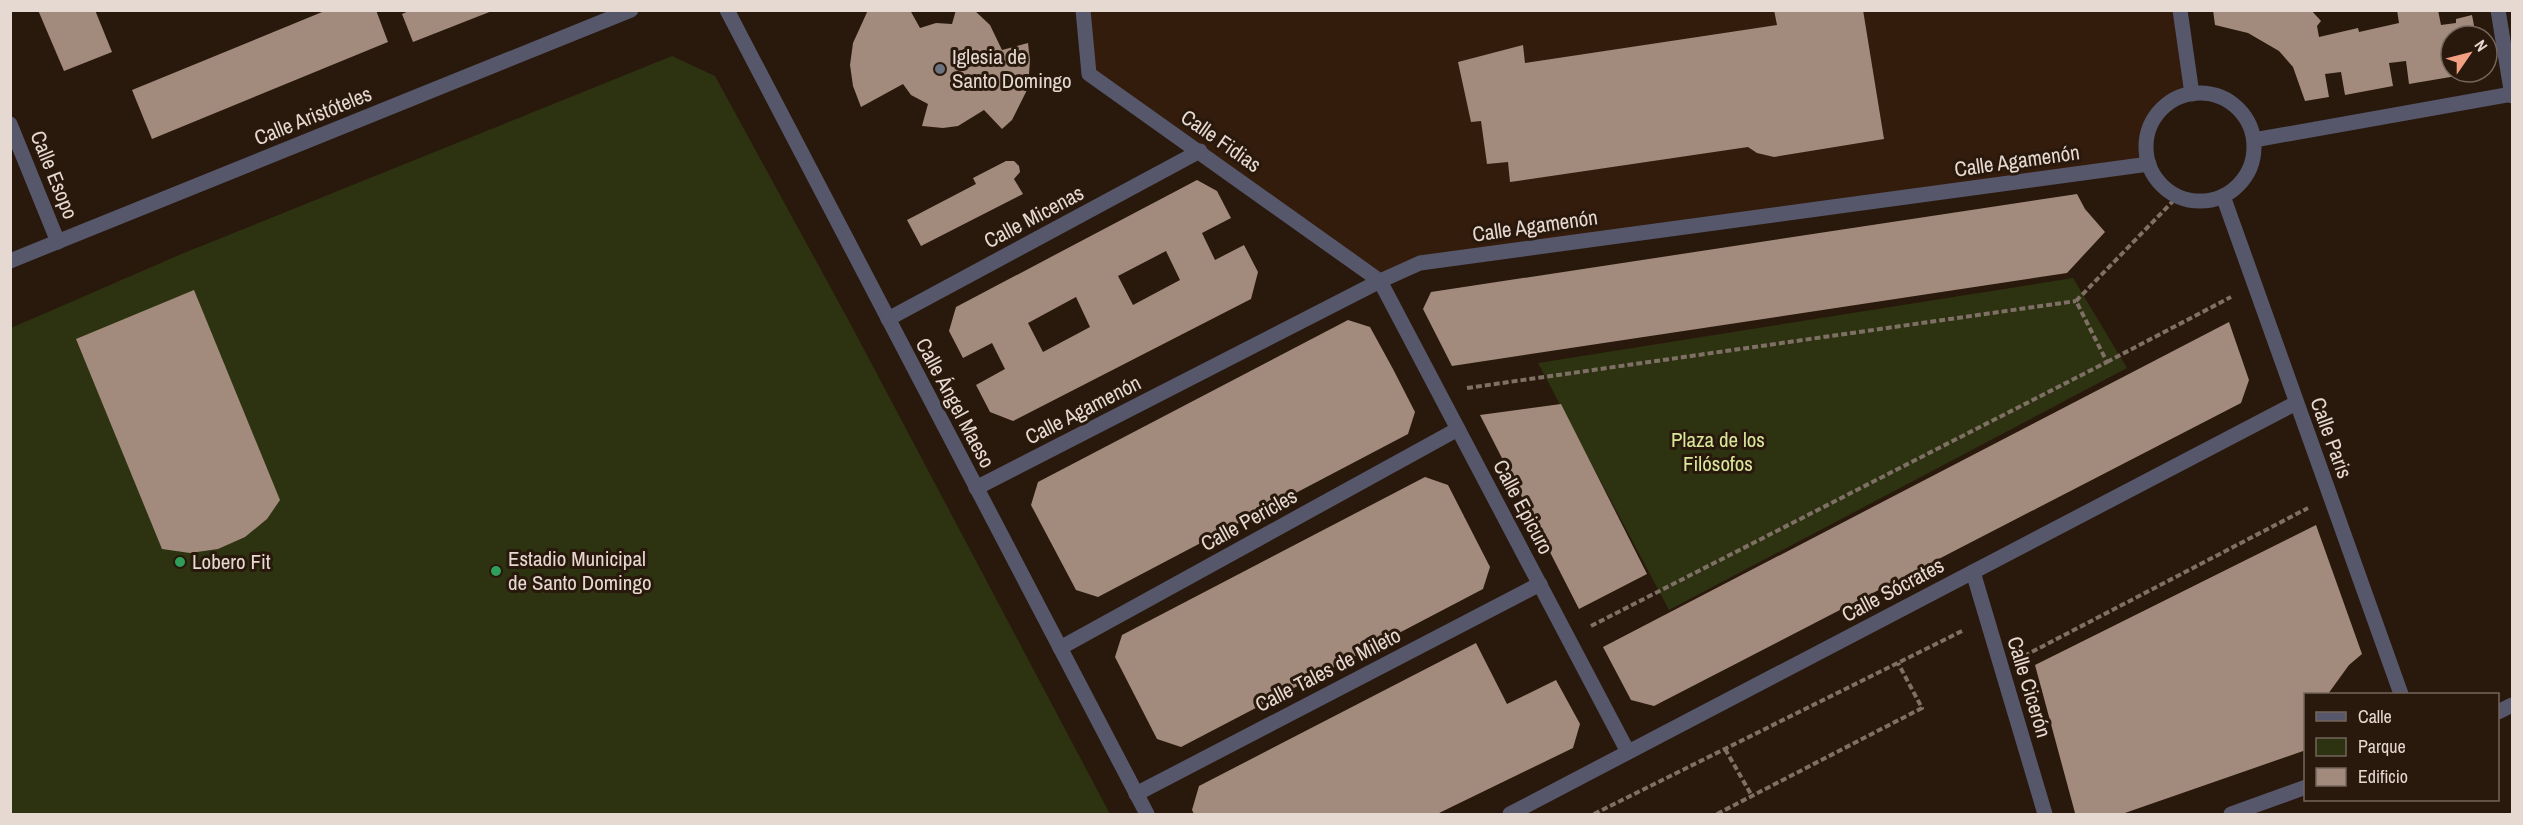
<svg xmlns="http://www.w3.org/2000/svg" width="2523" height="825" viewBox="0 0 2523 825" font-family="'Archivo Narrow',sans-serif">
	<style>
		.built { fill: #331c0c }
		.green { fill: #2d3210 }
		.building { fill: #a28b7c; fill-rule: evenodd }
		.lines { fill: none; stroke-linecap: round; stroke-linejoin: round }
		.path { stroke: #7f7066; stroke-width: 4; stroke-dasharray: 6 3; stroke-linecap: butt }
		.minor { stroke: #56576b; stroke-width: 15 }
		.worship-dot { fill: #6b7280; stroke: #29180c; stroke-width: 2 }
		.leisure-dot { fill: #2e9e5b; stroke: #29180c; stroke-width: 2 }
		.labels { text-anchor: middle; stroke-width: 6; stroke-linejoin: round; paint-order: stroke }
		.poi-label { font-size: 21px; fill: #e5d9d1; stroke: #29180c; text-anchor: start }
		.street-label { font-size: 21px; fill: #e5d9d1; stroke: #29180c }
		.park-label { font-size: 21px; fill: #d9e79a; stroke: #29180c }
	</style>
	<rect width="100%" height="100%" fill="#29180c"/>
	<!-- built -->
	<polygon class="built" points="1083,11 2180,11 2192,94 2174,99 2159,112 2150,127 2146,146 2149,164 1420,263 1380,281 1089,74"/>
	<!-- green -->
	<g class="green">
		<polygon points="672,56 715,76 850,323 1110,814 11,814 11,328 179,255"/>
		<polygon points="2073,278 2127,368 1669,610 1538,363"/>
	</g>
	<!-- building -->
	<g class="building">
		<polygon points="38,10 95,10 112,52 64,71"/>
		<polygon points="327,10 376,10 388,42 152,139 132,90"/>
		<polygon points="411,10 492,10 492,11 413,42 402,14"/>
		<polygon points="868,10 910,10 920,28 936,23 952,24 956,10 974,10 990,25 1002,50 1028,43 1030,60 1028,88 1012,120 1002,129 984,110 958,126 943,128 922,126 928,104 911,95 903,84 861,107 853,86 850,65 853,43"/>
		<polygon points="1774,10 1863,10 1884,139 1774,157 1757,153 1748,147 1510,182 1508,162 1487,164 1481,121 1471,122 1458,62 1523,45 1525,63 1777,25"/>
		<polygon points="2213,10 2311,10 2321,21 2317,26 2319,37 2358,28 2359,32 2399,23 2397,10 2438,10 2441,25 2456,23 2456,19 2472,15 2476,36 2451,36 2451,72 2474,73 2409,84 2406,61 2389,63 2393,86 2345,95 2341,72 2325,74 2329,97 2305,101 2293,67 2279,51 2248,33 2215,25"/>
		<polygon points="1006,161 1014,161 1019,166 1020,172 1014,179 1023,194 921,246 907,220 976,184 973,178"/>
		<path d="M1197,180L1217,191L1231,218L1202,233L1215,260L1244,245L1258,272L1251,299L1013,421L990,412L976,385L1005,369L992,343L963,358L949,331L956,307ZM1166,251L1180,280L1133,305L1118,276ZM1076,297L1090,327L1043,352L1028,323Z"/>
		<polygon points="2077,194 2085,209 2105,232 2067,273 1452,366 1423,309 1431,292"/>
		<polygon points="194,290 280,500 267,519 245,537 218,549 190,553 162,549 76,339"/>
		<polygon points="1348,320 1370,327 1393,369 1415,412 1408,434 1098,597 1076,590 1031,505 1038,482"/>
		<polygon points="2229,322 2249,380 2241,403 1654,706 1631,700 1603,647"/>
		<polygon points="1561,404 1647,574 1579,609 1480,415"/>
		<polygon points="1425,477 1448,485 1490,567 1483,589 1181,747 1157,739 1115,657 1122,635"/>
		<polygon points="2316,525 2362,654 2349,665 2328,694 2306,694 2306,750 2122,814 2075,813 2035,665"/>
		<polygon points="1476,643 1507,704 1556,680 1580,724 1573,748 1437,814 1194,814 1192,810 1199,786"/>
	</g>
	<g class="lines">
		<!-- path -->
		<g class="path">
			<polyline points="2107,362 2231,297"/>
			<polyline points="1467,388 2076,301"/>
			<polyline points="1591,626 2107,362 2076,301 2178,196"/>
			<polyline points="2024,656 2308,508"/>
			<polyline points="1725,749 1752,796"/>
			<polyline points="1594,814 1964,630"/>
			<polyline points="1717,814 1922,708 1898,663"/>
		</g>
		<!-- minor -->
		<g class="minor">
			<polyline points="727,10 1147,814"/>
			<polyline points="1083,10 1089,74 1380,281 1628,752"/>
			<polyline points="2180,10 2192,94"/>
			<polyline points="2498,10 2512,96"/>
			<circle cx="2200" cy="147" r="54"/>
			<polyline points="10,124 58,242"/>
			<polyline points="2254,140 2512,94"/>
			<polyline points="2223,196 2401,694"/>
			<polyline points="10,261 631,10"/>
			<polyline points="888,319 1200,151"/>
			<polyline points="976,488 1380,281 1420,263 2149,164"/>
			<polyline points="1973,572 2045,814"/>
			<polyline points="1060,648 1458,429"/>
			<polyline points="2498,712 2512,705"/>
			<polyline points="1136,794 1540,584"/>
			<polyline points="1510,814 2296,403"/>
			<polyline points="2231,814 2306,787"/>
		</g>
	</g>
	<!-- markers -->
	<circle class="worship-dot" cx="940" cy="69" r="6"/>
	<g class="leisure-dot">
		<circle cx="180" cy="562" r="6"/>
		<circle cx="496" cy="571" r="6"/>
	</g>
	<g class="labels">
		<!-- poi labels -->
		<g class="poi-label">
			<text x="952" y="64">Iglesia de<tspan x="952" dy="24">Santo Domingo</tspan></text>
			<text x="508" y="566">Estadio Municipal<tspan x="508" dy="24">de Santo Domingo</tspan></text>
			<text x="192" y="569">Lobero Fit</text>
		</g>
		<!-- street labels -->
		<g class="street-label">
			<text transform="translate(313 116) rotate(-22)" y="7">Calle Aristóteles</text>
			<text transform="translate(1221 141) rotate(35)" y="7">Calle Fidias</text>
			<text transform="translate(2017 161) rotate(-8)" y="7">Calle Agamenón</text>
			<text transform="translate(54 175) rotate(68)" y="7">Calle Esopo</text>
			<text transform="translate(1034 217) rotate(-28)" y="7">Calle Micenas</text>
			<text transform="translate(1535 226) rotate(-8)" y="7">Calle Agamenón</text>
			<text transform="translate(955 403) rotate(62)" y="7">Calle Ángel Maeso</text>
			<text transform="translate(1083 410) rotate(-27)" y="7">Calle Agamenón</text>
			<text transform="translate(2331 438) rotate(70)" y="7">Calle Paris</text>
			<text transform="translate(1523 507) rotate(62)" y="7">Calle Epicuro</text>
			<text transform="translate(1249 520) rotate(-29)" y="7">Calle Pericles</text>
			<text transform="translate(1893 590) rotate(-28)" y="7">Calle Sócrates</text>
			<text transform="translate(1328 670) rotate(-27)" y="7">Calle Tales de Mileto</text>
			<text transform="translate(2029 687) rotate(73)" y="7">Calle Cicerón</text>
		</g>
		<!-- park labels -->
		<g class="park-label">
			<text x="1718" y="447">Plaza de los<tspan x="1718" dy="24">Filósofos</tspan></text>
		</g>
	</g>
	<!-- border -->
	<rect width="2523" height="825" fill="none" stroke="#e5d9d1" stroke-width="24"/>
	<!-- legend -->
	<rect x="2304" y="693" width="195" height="108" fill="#29180c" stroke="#74655b" stroke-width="1.5"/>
	<rect x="2316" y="712" width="30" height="9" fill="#56576b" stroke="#74655b" stroke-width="1.5"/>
	<text x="2358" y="723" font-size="18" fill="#e5d9d1">Calle</text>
	<rect x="2316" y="738" width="30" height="18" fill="#2d3210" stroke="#74655b" stroke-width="1.5"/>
	<text x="2358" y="753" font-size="18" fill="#e5d9d1">Parque</text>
	<rect x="2316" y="768" width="30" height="18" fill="#a28b7c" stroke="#74655b" stroke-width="1.5"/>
	<text x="2358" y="783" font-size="18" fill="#e5d9d1">Edificio</text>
	<!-- north arrow -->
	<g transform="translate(2469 54) rotate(55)"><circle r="28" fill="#29180c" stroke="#74655b" stroke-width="1.5"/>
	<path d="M0-4.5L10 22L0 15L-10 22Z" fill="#f2a081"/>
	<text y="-9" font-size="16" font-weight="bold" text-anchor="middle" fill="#e5d9d1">N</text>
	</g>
</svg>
